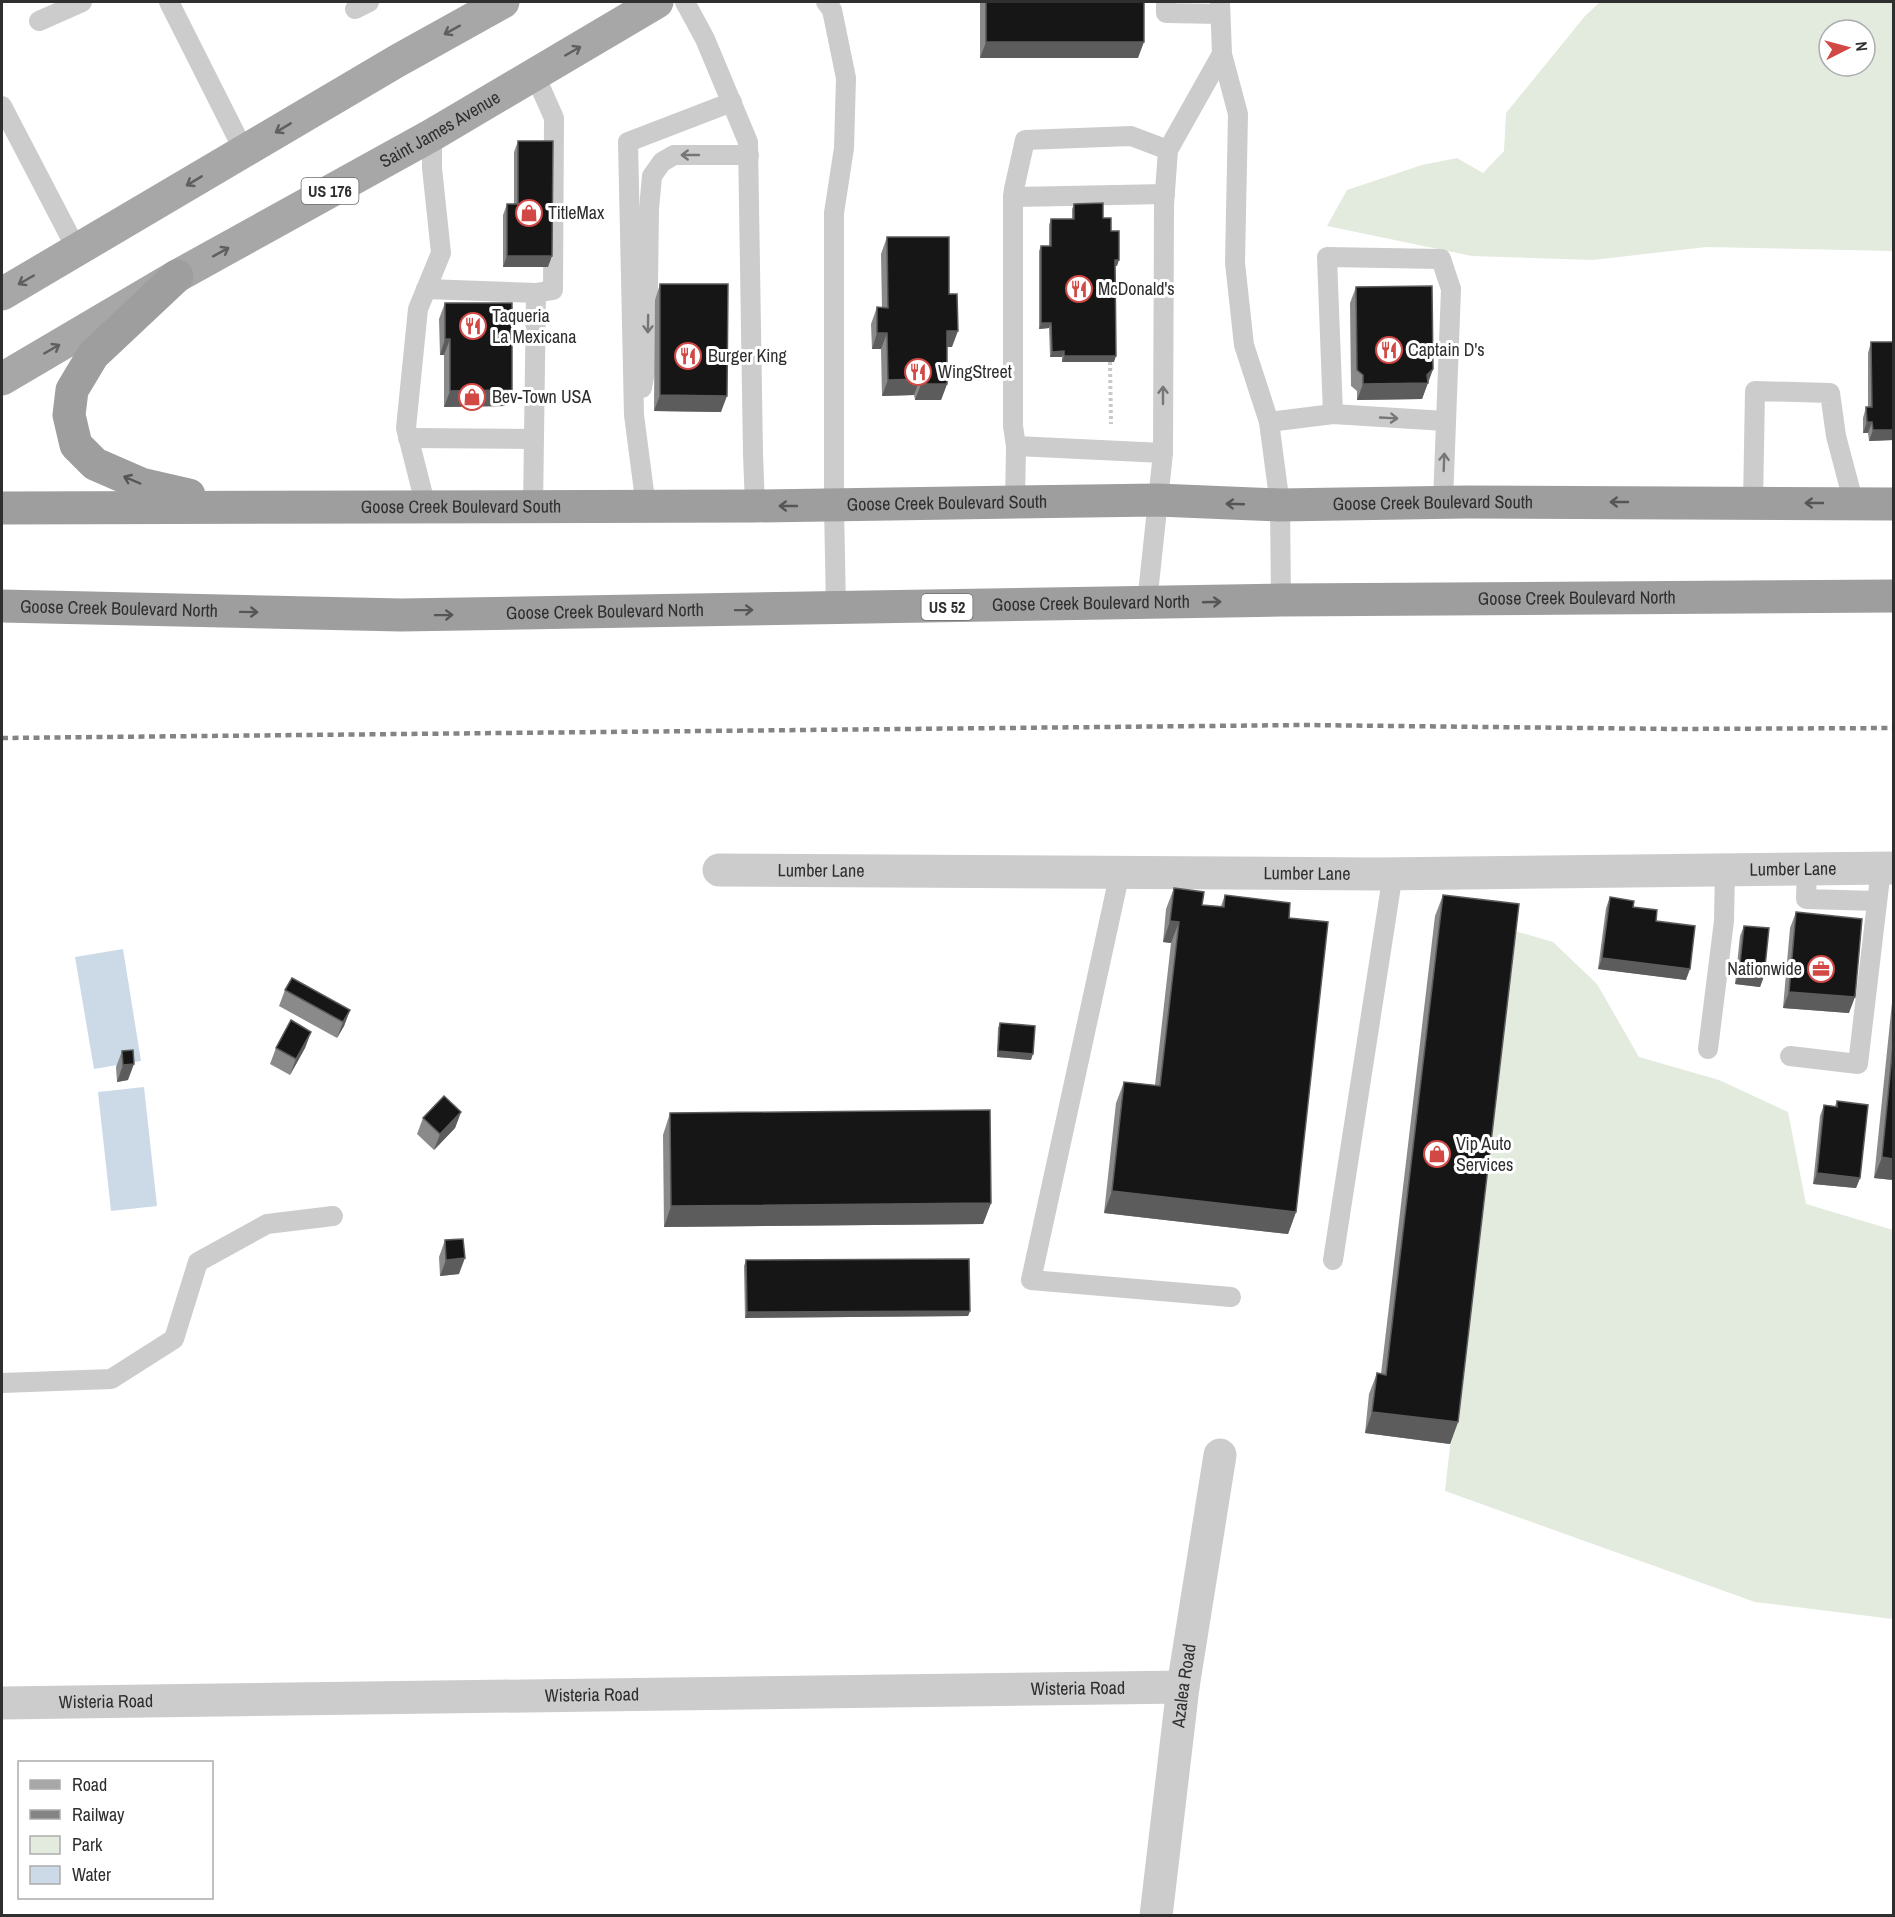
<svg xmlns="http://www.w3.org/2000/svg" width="1895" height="1917" viewBox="0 0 1895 1917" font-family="'Archivo Narrow',sans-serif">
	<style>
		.green { fill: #e3eade; fill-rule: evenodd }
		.water { fill: #ccdae8 }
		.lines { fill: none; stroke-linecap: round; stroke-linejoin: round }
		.path { stroke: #c9c9c9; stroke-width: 4; stroke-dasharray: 3 3; stroke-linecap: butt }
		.service { stroke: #ccc; stroke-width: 20 }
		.minor { stroke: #ccc; stroke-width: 33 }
		.primary { stroke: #a7a7a7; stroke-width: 33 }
		.trunk { stroke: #9e9e9e; stroke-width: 33 }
		.rail { stroke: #848484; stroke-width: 4.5; stroke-dasharray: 6 4.5; stroke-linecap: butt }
		.wall { fill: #8a8a8a }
		.shaded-wall { fill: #5c5c5c }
		.building { fill: #161616; stroke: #5c5c5c; stroke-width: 1.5 }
		.oneway { stroke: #5f5f5f }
		.oneway2 { stroke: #767676 }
		.oneway3 { stroke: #565656 }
		.labels { text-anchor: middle; stroke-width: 6; stroke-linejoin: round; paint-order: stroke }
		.shield { fill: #fff; stroke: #6d6d6d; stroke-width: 1.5 }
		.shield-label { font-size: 16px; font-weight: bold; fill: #2f2f2f }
		.street-label { font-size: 18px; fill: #2f2f2f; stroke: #fff }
		.poi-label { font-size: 18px; fill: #2f2f2f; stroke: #fff; text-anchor: start }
	</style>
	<rect width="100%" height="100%" fill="#fff"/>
	<!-- green -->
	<g class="green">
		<path d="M1600,2H1893V251L1706,247L1593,260L1472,256L1327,226L1347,190L1422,165L1457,158L1483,173L1504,151L1506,113L1585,16ZM1829,30H1865V66H1829Z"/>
		<polygon points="1508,929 1553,942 1597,984 1639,1057 1719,1080 1788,1112 1806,1204 1893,1230 1893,1619 1755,1602 1445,1491"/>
	</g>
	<!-- water -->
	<g class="water">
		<polygon points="123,949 141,1061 94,1069 75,957"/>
		<polygon points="144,1087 157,1206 111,1211 98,1092"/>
	</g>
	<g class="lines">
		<!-- path -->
		<polyline class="path" points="1110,362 1111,424"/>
		<!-- service -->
		<g class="service">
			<polyline points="169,2 244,151"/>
			<polyline points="685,2 705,39 748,142 753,454 755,506"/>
			<polyline points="826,2 832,10 846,78 844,148 834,213 834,506 836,608"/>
			<polyline points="1166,2 1166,13 1220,14"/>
			<polyline points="1220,2 1222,54 1238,114 1235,263 1244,345 1269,422 1280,505 1281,600"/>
			<polyline points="355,9 369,2"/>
			<polyline points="39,21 82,2"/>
			<polyline points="534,73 554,118 553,290 536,293"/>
			<polyline points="2,106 77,250"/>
			<polyline points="1013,197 1165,194"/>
			<polyline points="426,289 536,293 533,508"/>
			<polyline points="642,388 647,360 649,209 652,176 662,162 674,155 749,155"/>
			<polyline points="1333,414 1327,257 1441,259 1451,289 1443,502"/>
			<polyline points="1269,422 1333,414 1445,421"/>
			<polyline points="408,438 534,439"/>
			<polyline points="1163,453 1016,446 1013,426 1013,197 1014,189 1025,140 1131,136 1168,150"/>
			<polyline points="1015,503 1016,446"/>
			<polyline points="1753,503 1755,391 1830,393 1836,436 1854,504"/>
			<polyline points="426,507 406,428 418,309 441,253 432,168 432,135"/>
			<polyline points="646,507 634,415 628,142 732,102"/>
			<polyline points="1147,603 1163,453 1164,205 1168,150 1222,54"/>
			<polyline points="1807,869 1806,899 1877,901"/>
			<polyline points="1120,872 1031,1280 1231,1297"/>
			<polyline points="1708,1049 1724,921 1725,870"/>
			<polyline points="1790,1056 1858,1064 1881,869"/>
			<polyline points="1333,1260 1393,873"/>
			<polyline points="2,1383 111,1379 174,1339 198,1262 267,1224 333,1216"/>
		</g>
		<!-- minor -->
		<g class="minor">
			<path id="s1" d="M719,870L1378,874L1894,868"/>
			<path id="s2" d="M2,1703L1183,1687"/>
			<path id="s3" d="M1156,1916L1183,1687L1220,1455"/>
		</g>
		<!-- primary -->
		<g class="primary">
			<polyline points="2,294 397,61 503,2"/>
			<path id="s4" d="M2,379L177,276L432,135L657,2"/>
		</g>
		<!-- trunk -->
		<g class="trunk">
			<polyline points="177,276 93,355 72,390 69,415 76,445 95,464 141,484 189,495"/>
			<path id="s5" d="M2,508L755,506L1158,500L1280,505L1466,502L1894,504"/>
			<path id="s6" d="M2,606L401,615L1281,600L1894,596"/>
		</g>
		<!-- rail -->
		<polyline class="rail" points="2,738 1304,725 1675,729 1894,728"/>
	</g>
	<!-- wall -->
	<g class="wall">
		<polygon points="980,2 1144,2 1138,58 980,58"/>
		<polygon points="518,141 548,267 503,267 503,215 507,204 514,204 514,152"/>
		<polygon points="1074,204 1103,218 1111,231 1117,266 1115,265 1114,362 1062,362 1062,357 1050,357 1049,328 1039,329 1039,251 1041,246 1049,246 1049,225 1051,219 1072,219 1072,209"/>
		<polygon points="887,237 949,294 952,347 947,347 947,384 941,400 915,400 914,395 882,396 881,349 872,349 871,324 877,307 882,308 881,254"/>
		<polygon points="660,284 721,412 654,411 655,300"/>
		<polygon points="1356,287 1433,369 1422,399 1357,400 1357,391 1351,386 1350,303"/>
		<polygon points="445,303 506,406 444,407 444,355 440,355 439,319"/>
		<polygon points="1871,342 1893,440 1869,441 1868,433 1863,433 1863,418 1866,407 1868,407 1868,353"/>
		<polygon points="1174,888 1202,905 1221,906 1225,895 1289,918 1296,1212 1288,1234 1104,1213 1116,1103 1124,1082 1155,1085 1171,943 1163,942 1166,909"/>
		<polygon points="1443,895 1458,1422 1450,1444 1365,1433 1369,1394 1377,1373 1381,1374 1435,916"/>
		<polygon points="1610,897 1633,907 1686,980 1598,969 1606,908"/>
		<polygon points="1796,912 1849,1013 1783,1008 1790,928"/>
		<polygon points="1744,926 1764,976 1760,987 1735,984 1740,936"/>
		<polygon points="285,990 350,1010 344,1026 337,1038 279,1006"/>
		<polygon points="1893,993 1893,1180 1874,1178"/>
		<polygon points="1000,1023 1031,1060 997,1057 998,1028"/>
		<polygon points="311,1032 305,1048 290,1075 270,1064 276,1048"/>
		<polygon points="122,1051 128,1080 117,1082 116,1067"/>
		<polygon points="1837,1101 1860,1178 1856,1188 1813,1184 1820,1116 1824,1105 1835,1106"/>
		<polygon points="461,1112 455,1128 434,1150 417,1134 423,1118"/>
		<polygon points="670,1113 991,1203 983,1224 664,1227 663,1135"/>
		<polygon points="445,1240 459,1274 440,1276 439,1257"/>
		<polygon points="746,1260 970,1311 968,1316 745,1318 744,1266"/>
	</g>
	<!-- shaded-wall -->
	<g class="shaded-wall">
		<polygon points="986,42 1144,42 1138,58 980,58"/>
		<polygon points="507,256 552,256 548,267 503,267"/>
		<polygon points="1115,260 1119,260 1117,266 1113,265"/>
		<polygon points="1041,323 1051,323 1049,328 1039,329"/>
		<polygon points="947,331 958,331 952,347 941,347"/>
		<polygon points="877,333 887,333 881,349 872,349"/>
		<polygon points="445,339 450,339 444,355 440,355"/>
		<polygon points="1064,351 1062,357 1050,357 1052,352"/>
		<polygon points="1064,356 1116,356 1114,362 1062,362"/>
		<polygon points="1433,369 1422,399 1357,400 1363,384 1427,375"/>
		<polygon points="920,379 914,395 882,396 888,380"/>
		<polygon points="921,384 947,384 941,400 915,400"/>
		<polygon points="512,390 506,406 444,407 450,391"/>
		<polygon points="660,395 727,396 721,412 654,411"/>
		<polygon points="1867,422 1872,422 1868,433 1863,433"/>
		<polygon points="1873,430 1893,430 1893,440 1869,441"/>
		<polygon points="1170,921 1179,922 1171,943 1163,942"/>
		<polygon points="1602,958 1690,969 1686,980 1598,969"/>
		<polygon points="1739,973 1764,976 1760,987 1735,984"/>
		<polygon points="1789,992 1855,997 1849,1013 1783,1008"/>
		<polygon points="350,1010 344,1026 337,1038 343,1022"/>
		<polygon points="311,1032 305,1048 290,1075 296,1059"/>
		<polygon points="998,1051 1033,1054 1031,1060 997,1057"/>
		<polygon points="134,1064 128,1080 117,1082 123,1065"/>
		<polygon points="461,1112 455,1128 434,1150 440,1134"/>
		<polygon points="1882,1157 1893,1159 1893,1180 1874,1178"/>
		<polygon points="1817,1173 1860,1178 1856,1188 1813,1184"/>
		<polygon points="1112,1191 1296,1212 1288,1234 1104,1213"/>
		<polygon points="991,1203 983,1224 664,1227 671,1206"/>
		<polygon points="465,1258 459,1274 440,1276 446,1260"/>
		<polygon points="970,1311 968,1316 745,1318 747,1312"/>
		<polygon points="1372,1412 1458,1422 1450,1444 1365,1433"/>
	</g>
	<!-- building -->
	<g class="building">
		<rect x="986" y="2" width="158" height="40"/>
		<polygon points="518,141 553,141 552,256 507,256 507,204 518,204"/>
		<polygon points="1103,203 1103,218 1111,218 1111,231 1119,231 1119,260 1115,260 1116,356 1064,356 1064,351 1052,352 1051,323 1041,323 1041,246 1051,246 1051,219 1074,219 1074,204"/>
		<polygon points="887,237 949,237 949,294 957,294 958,331 947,331 947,384 921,384 920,379 888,380 887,333 877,333 877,307 888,308"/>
		<polygon points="660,284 728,284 727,396 660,395"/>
		<polygon points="1432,286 1433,369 1427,375 1428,383 1363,384 1363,375 1357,370 1356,287"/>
		<polygon points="445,303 512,303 512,390 450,391 450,339 445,339"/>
		<polygon points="1871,342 1893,342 1893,430 1873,430 1872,422 1867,422 1866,407 1872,407"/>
		<polygon points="1174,888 1204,892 1202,905 1224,907 1225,895 1290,903 1289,918 1328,922 1296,1212 1112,1191 1124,1082 1160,1086 1179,922 1170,921"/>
		<polygon points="1443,895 1519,904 1458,1422 1372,1412 1377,1373 1386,1375"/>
		<polygon points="1610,897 1634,901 1633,907 1657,910 1656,921 1695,926 1690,969 1602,958"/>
		<polygon points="1796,912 1862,919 1855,997 1789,992"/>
		<polygon points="1744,926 1769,928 1764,976 1739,973"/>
		<polygon points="292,978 350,1010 343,1022 285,990"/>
		<polygon points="291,1020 311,1032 296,1059 276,1048"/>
		<polygon points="1000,1023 1035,1026 1033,1054 998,1051"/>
		<polygon points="1893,1045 1893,1159 1882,1157"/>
		<polygon points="133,1050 134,1064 123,1065 122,1051"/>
		<polygon points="444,1096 461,1112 440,1134 423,1118"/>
		<polygon points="1837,1101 1868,1105 1860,1178 1817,1173 1824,1105 1837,1107"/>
		<polygon points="990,1110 991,1203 671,1206 670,1113"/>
		<polygon points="463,1239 465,1258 446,1260 445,1240"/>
		<polygon points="969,1259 970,1311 747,1312 746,1260"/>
	</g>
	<!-- one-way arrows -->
	<defs><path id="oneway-shaft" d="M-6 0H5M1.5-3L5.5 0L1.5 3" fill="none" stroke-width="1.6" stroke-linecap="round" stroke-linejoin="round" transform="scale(1.5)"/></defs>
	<g class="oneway">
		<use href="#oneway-shaft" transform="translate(452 30) rotate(151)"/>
		<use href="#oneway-shaft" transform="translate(573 51) rotate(-30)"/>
		<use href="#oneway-shaft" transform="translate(283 128) rotate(149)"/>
		<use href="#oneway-shaft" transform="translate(194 181) rotate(149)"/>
		<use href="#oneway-shaft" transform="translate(221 252) rotate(-29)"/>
		<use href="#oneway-shaft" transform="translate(26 280) rotate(150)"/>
		<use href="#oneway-shaft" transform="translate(52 349) rotate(-30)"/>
	</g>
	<g class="oneway2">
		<use href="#oneway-shaft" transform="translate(690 155) rotate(180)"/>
		<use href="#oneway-shaft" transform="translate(648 324) rotate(91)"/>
		<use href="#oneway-shaft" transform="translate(1163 395) rotate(-90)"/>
		<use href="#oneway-shaft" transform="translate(1389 418) rotate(3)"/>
		<use href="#oneway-shaft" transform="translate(1444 462) rotate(-88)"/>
	</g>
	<g class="oneway3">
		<use href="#oneway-shaft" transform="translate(132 480) rotate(-157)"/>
		<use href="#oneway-shaft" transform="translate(1619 502) rotate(-180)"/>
		<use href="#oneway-shaft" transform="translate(1814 503) rotate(-180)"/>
		<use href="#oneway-shaft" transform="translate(1235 504) rotate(-178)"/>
		<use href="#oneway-shaft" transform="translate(788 506) rotate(180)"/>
		<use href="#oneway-shaft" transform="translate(1212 602) rotate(-2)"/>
		<use href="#oneway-shaft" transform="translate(744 610) rotate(-1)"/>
		<use href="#oneway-shaft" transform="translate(249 612) rotate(1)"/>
		<use href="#oneway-shaft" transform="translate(444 615) rotate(-1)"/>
	</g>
	<!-- icons -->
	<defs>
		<symbol id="shop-ring" viewBox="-11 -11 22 22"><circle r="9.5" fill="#fff" stroke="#d24845" stroke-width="1.5"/><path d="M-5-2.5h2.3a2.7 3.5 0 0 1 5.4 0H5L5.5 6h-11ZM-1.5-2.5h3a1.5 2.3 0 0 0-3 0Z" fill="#d24845"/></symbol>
		<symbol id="restaurant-ring" viewBox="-11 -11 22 22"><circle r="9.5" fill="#fff" stroke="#d24845" stroke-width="1.5"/><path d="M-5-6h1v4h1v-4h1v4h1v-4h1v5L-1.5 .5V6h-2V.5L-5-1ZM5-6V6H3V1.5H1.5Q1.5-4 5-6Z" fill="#d24845"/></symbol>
		<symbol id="office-ring" viewBox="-11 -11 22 22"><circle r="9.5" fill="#fff" stroke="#d24845" stroke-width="1.5"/><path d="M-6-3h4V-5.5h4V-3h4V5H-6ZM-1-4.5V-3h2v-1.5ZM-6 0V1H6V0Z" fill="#d24845"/></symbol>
	</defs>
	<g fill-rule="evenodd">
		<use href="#shop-ring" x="514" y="198" width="30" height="30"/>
		<use href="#restaurant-ring" x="1064" y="274" width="30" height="30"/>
		<use href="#restaurant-ring" x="458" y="311" width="30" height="30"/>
		<use href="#restaurant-ring" x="1374" y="335" width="30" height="30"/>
		<use href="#restaurant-ring" x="673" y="341" width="30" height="30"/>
		<use href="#restaurant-ring" x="903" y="357" width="30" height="30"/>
		<use href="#shop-ring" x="457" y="382" width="30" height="30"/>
		<use href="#office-ring" x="1806" y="954" width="30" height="30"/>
		<use href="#shop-ring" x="1422" y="1139" width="30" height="30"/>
	</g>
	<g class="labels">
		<!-- shield labels -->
		<g class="shield">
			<rect x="301.5" y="178" width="57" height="26" rx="4.5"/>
			<rect x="921.5" y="594" width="51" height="26" rx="4.5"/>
		</g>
		<g class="shield-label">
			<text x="330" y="197">US 176</text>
			<text x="947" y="613">US 52</text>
		</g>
		<!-- street labels -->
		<g class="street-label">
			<text dy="6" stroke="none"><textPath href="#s4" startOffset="504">Saint James Avenue</textPath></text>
			<text dy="6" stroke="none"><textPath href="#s5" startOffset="1431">Goose Creek Boulevard South</textPath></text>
			<text dy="6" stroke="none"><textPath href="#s5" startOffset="945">Goose Creek Boulevard South</textPath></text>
			<text dy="6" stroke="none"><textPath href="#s5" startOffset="459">Goose Creek Boulevard South</textPath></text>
			<text dy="6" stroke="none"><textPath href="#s6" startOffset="1575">Goose Creek Boulevard North</textPath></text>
			<text dy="6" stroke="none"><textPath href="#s6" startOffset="1089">Goose Creek Boulevard North</textPath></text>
			<text dy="6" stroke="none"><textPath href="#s6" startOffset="117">Goose Creek Boulevard North</textPath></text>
			<text dy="6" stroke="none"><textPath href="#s6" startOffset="603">Goose Creek Boulevard North</textPath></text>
			<text dy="6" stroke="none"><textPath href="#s1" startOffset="1074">Lumber Lane</textPath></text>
			<text dy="6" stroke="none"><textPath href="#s1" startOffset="102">Lumber Lane</textPath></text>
			<text dy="6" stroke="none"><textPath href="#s1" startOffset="588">Lumber Lane</textPath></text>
			<text dy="6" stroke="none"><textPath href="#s3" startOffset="232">Azalea Road</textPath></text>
			<text dy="6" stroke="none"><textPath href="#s2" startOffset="1076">Wisteria Road</textPath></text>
			<text dy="6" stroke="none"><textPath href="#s2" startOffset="590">Wisteria Road</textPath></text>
			<text dy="6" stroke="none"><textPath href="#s2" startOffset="104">Wisteria Road</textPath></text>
		</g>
		<!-- poi labels -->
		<g class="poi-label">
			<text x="548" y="219">TitleMax</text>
			<text x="1098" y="295">McDonald's</text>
			<text x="492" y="322">Taqueria<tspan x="492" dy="21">La Mexicana</tspan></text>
			<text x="1408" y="356">Captain D's</text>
			<text x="708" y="362">Burger King</text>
			<text x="938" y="378">WingStreet</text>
			<text x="492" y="403">Bev-Town USA</text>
			<text x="1802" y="975" text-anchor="end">Nationwide</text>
			<text x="1456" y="1150">Vip Auto<tspan x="1456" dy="21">Services</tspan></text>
		</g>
	</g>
	<!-- border -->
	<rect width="1895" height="1917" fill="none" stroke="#2f2f2f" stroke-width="6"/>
	<!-- legend -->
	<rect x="18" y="1761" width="195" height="138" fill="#ffffff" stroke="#acacac" stroke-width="1.5"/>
	<rect x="30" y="1780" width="30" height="9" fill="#a7a7a7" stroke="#acacac" stroke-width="1.5"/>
	<text x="72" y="1791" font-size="18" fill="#2f2f2f">Road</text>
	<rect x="30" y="1810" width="30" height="9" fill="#848484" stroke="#acacac" stroke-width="1.5"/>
	<text x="72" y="1821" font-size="18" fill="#2f2f2f">Railway</text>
	<rect x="30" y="1836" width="30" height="18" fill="#e3eade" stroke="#acacac" stroke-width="1.5"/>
	<text x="72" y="1851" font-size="18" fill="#2f2f2f">Park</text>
	<rect x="30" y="1866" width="30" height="18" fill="#ccdae8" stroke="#acacac" stroke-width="1.5"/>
	<text x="72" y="1881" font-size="18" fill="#2f2f2f">Water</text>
	<!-- north arrow -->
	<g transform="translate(1847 48) rotate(84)"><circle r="28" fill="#ffffff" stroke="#acacac" stroke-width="1.5"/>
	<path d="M0-4.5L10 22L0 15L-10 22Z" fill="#d24845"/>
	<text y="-9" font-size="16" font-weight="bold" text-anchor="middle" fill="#2f2f2f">N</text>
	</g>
</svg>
